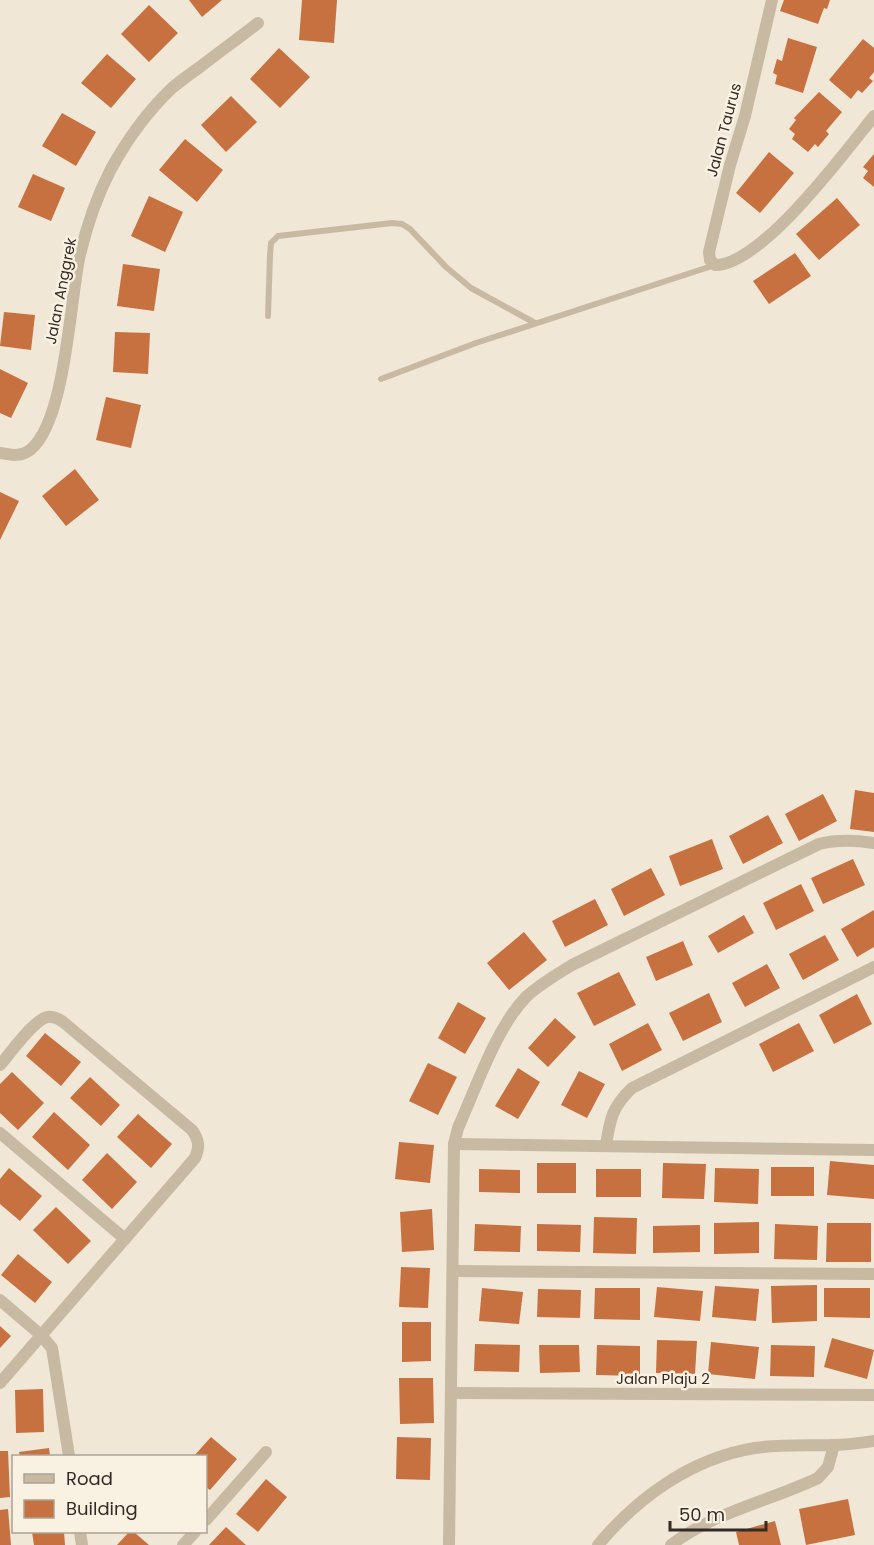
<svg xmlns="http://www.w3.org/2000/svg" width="874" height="1545" viewBox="0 0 874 1545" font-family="Poppins,sans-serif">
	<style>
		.building { fill: #c6713f }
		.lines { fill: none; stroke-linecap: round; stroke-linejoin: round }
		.service { stroke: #c8b9a3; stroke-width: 6 }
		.minor { stroke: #c8b9a3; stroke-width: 12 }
		.labels { text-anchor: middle; stroke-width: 5; stroke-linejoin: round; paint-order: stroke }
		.street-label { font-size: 15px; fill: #332b25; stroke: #f9f1e2 }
	</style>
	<rect width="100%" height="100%" fill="#f1e7d6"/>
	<!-- building -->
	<g class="building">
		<polygon points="189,0 222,0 202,17"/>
		<polygon points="302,0 337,0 334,43 299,40"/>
		<polygon points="784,0 830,0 827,9 824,8 818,24 780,11"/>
		<polygon points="149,5 178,33 149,62 121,34"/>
		<polygon points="788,38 817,47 803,93 775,84 777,75 773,73 777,59 782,61"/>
		<polygon points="863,39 874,48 874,72 869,78 873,81 862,93 858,90 851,99 829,80"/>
		<polygon points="279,48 310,77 280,108 250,79"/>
		<polygon points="107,54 136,79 111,108 81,83"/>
		<polygon points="819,92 842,112 826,131 829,134 818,147 815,144 808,152 792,139 795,134 789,129 796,120 794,118"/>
		<polygon points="231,96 257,122 226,152 201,125"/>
		<polygon points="62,113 96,132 76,166 42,146"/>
		<polygon points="185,139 223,170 197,202 159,170"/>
		<polygon points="769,152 794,173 760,213 736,193"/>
		<polygon points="874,154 874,187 863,178 868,171 863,167"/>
		<polygon points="33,174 65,188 51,221 18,207"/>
		<polygon points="149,196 183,212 165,252 131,236"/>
		<polygon points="837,198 860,225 819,260 796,234"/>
		<polygon points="795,253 811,276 769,304 753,281"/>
		<polygon points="123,264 160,269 154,311 117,306"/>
		<polygon points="4,312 35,315 31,350 0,346"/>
		<polygon points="115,332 150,333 148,374 113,372"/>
		<polygon points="0,369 28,383 11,418 0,413"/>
		<polygon points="106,397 141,405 131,448 96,440"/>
		<polygon points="75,469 99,500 66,526 42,496"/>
		<polygon points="0,492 19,501 0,540"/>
		<polygon points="855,790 874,793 874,832 850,829"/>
		<polygon points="823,794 837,821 799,841 785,814"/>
		<polygon points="768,815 783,843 743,864 729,836"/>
		<polygon points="712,839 723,869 680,886 669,856"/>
		<polygon points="853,859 865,885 823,904 811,878"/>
		<polygon points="651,868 665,895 624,916 611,889"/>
		<polygon points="801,884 814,911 776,930 763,903"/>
		<polygon points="595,899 608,925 565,947 552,921"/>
		<polygon points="874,910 874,947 857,957 841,929"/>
		<polygon points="744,915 754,933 718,953 708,936"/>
		<polygon points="524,932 547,960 509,990 487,963"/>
		<polygon points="825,935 839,960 803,980 789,954"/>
		<polygon points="683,941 693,965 656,981 646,957"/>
		<polygon points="767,964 780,988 745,1007 732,983"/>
		<polygon points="619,972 636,1005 594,1026 577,993"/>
		<polygon points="709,993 722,1022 683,1041 669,1013"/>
		<polygon points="857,994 872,1024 834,1044 819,1015"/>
		<polygon points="458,1002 486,1018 465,1054 438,1038"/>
		<polygon points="555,1018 576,1037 548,1067 528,1048"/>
		<polygon points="648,1023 662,1050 622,1071 609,1044"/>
		<polygon points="799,1023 814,1051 773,1072 759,1044"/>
		<polygon points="45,1033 81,1062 61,1086 26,1056"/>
		<polygon points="428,1063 457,1077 438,1115 409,1101"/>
		<polygon points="518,1068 540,1082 518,1119 495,1106"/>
		<polygon points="579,1071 605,1084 587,1118 561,1105"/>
		<polygon points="12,1072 44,1103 18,1130 0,1113 0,1084"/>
		<polygon points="90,1077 120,1105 101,1126 70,1098"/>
		<polygon points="54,1112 90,1145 68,1170 32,1137"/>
		<polygon points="138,1114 172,1144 151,1168 117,1137"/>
		<polygon points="399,1142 434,1145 430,1183 395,1179"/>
		<polygon points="107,1153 137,1182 112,1209 82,1180"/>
		<polygon points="830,1161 874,1165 874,1199 827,1195"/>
		<rect x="537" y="1163" width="39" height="30"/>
		<polygon points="663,1163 706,1164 704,1199 662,1198"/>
		<rect x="771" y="1167" width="43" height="29"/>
		<polygon points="9,1168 42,1196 20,1221 0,1204 0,1179"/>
		<polygon points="715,1168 759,1169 758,1204 714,1202"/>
		<polygon points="479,1169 520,1170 520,1193 479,1192"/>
		<rect x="596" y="1169" width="45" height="28"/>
		<polygon points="56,1207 91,1241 68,1264 33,1230"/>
		<polygon points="432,1209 434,1250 402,1252 400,1212"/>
		<polygon points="594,1217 637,1218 636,1254 593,1253"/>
		<polygon points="759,1222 759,1253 714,1254 714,1223"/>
		<polygon points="827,1223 871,1223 871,1262 826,1262"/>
		<polygon points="475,1224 521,1226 520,1252 474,1251"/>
		<polygon points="537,1224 581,1225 580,1252 537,1251"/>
		<polygon points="775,1224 818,1226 817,1260 774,1259"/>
		<polygon points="700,1225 700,1252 653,1253 653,1226"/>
		<polygon points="18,1254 52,1282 35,1303 1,1275"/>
		<polygon points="401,1267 430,1268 428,1308 399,1307"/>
		<polygon points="817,1285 817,1321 772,1323 771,1286"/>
		<polygon points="715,1286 759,1289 756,1321 712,1317"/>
		<polygon points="657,1287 703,1291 700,1321 654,1317"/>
		<polygon points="482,1288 523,1292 519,1324 479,1321"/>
		<polygon points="595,1288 640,1288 640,1320 594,1319"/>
		<polygon points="824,1288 870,1288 870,1318 824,1317"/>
		<polygon points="538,1289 581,1290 580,1318 537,1317"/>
		<polygon points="402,1322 431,1322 431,1361 402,1362"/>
		<polygon points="0,1326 11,1336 0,1348"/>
		<polygon points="832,1338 874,1350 867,1379 824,1367"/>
		<polygon points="657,1340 697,1341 695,1374 656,1373"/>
		<polygon points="711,1342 759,1347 755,1379 708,1374"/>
		<polygon points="475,1344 520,1345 519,1372 474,1371"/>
		<polygon points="539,1345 579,1345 580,1372 540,1373"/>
		<polygon points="597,1345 640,1346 640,1376 596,1375"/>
		<polygon points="771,1345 815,1346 814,1377 770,1376"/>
		<polygon points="399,1378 433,1378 434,1423 400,1424"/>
		<polygon points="43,1389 44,1432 16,1433 15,1390"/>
		<polygon points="211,1437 237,1459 210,1490 206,1487 206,1456 194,1456"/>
		<polygon points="397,1437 431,1438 430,1480 396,1479"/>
		<polygon points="49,1448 50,1456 20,1456 19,1452"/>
		<polygon points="0,1451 8,1451 10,1497 0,1498"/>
		<polygon points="266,1479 287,1497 258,1532 236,1514"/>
		<polygon points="848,1499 855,1535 806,1545 799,1509"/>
		<polygon points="8,1509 11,1545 0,1545 0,1510"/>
		<polygon points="775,1521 781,1545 739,1545 736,1532"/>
		<polygon points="226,1527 246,1545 209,1545"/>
		<polygon points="32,1532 64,1532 65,1545 34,1545"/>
		<polygon points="129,1532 134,1532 149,1545 117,1545"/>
	</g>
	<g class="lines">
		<!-- service -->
		<g class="service">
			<polyline points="268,316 270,255 271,243 278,236 392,223 402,224 410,229 446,267 471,288 535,323"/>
			<polyline points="381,379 476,343 715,265"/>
		</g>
		<!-- minor -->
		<g class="minor">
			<path d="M772,0L745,116L730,165L709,252L710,260L715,265C761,266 845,152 874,116"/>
			<path d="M0,453C10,455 21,457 30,450C65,423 70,303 79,259C86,228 97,196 111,169C127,140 148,111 171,89C180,81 190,74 200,67C219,52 239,38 258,23"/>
			<path d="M0,1065C9,1055 35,1018 48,1017C53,1016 58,1019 62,1021L192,1130C199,1140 200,1147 195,1158L0,1383"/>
			<polyline points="0,1133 125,1239"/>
			<polyline points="454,1144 874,1150"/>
			<path d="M606,1145C610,1119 612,1107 632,1088L874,967"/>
			<polyline points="454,1271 874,1274"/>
			<polyline points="0,1300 41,1335 52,1348 69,1456"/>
			<polyline points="452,1393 874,1395"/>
			<polyline points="206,1520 266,1452"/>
			<polyline points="80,1532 82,1545"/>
			<polyline points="183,1545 195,1532"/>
			<path d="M449,1545L454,1144L458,1128C476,1088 496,1028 526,997C540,984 556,975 572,965L819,844C838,839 855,840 874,843"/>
			<path d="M598,1545C638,1497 692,1458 755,1448C781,1444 807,1446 833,1445C847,1445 860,1443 874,1441"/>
			<path d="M671,1545C714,1512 770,1501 818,1478L828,1467L834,1445"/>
		</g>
	</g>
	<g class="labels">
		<!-- street labels -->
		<g class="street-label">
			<text transform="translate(724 130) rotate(-75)" y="5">Jalan Taurus</text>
			<text transform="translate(61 291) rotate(-79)" y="5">Jalan Anggrek</text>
			<text x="663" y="1384">Jalan Plaju 2</text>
		</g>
	</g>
	<!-- legend -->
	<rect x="12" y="1455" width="195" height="78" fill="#f9f1e2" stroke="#aaa296" stroke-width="1.5"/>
	<rect x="24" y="1474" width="30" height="9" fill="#c8b9a3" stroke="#aaa296" stroke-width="1.5"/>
	<text x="66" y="1485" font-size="18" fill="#332b25">Road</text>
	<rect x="24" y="1500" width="30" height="18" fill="#c6713f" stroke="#aaa296" stroke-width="1.5"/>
	<text x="66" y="1515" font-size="18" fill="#332b25">Building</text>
	<!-- scale -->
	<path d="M670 1521v9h96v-9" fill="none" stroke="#332b25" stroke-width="3"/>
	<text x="679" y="1521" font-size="18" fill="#332b25" stroke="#f9f1e2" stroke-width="4.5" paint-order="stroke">50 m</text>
</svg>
